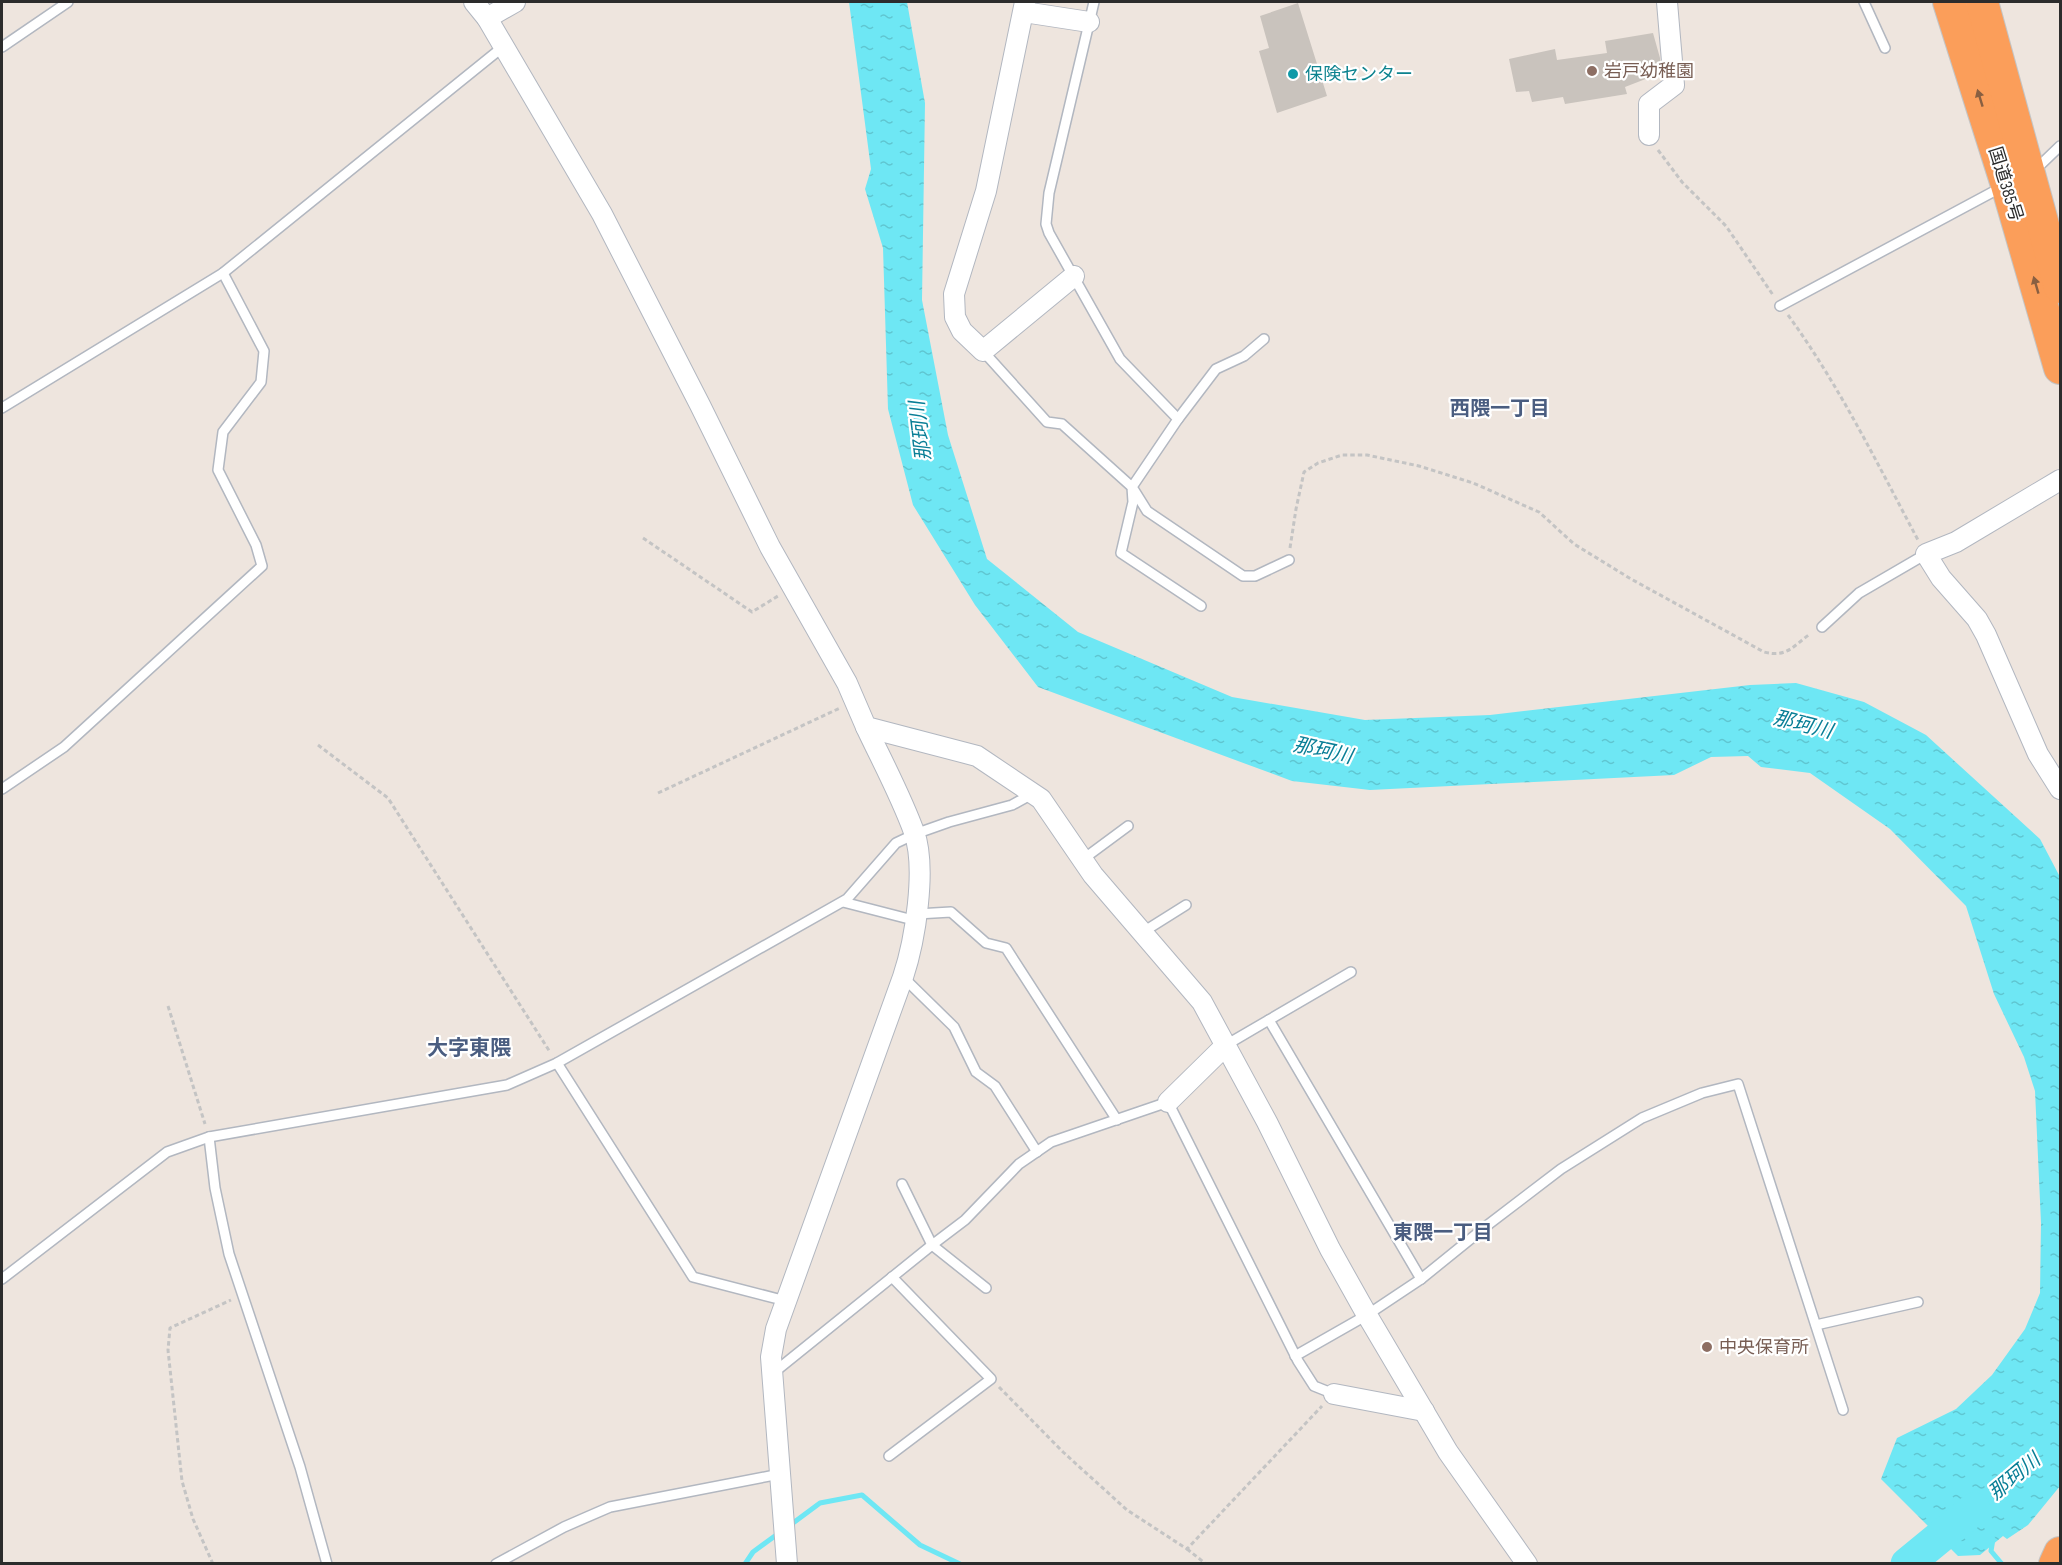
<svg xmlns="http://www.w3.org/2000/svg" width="2062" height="1565" viewBox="0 0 2062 1565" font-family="'Sofia Sans Condensed','Noto Sans JP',sans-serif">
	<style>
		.water { fill: url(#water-ripples) }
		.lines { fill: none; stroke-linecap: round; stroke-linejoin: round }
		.stream { stroke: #6ee7f4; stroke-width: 5 }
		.river { stroke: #6ee7f4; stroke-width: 33 }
		.building { fill: #c9c3bd }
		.service-casing { stroke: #b2b7c0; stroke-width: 12 }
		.minor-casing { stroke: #b2b7c0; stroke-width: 22 }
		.trunk-casing { stroke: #c4c4c4; stroke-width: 34 }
		.path { stroke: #c4c4c4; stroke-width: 3; stroke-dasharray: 4.5 3; stroke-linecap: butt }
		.service { stroke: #fff; stroke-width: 9 }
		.minor { stroke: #fff; stroke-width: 20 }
		.trunk { stroke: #fb9e5a; stroke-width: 32 }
		.oneway { fill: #895f41 }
		.education-dot { fill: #8d6e63; stroke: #fff; stroke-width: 2 }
		.culture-dot { fill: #0f9aa8; stroke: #fff; stroke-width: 2 }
		.labels { text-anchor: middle; stroke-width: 4.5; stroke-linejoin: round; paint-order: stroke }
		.education-label { font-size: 18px; fill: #785e54; stroke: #fff; text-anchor: start }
		.culture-label { font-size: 18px; fill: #0d838f; stroke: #fff; text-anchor: start }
		.street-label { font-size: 18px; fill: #2c2c2c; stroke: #fff }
		.neighbourhood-label { font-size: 20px; font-weight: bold; fill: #4a5d80; stroke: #fff }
		.water-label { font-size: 20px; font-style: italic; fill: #087e96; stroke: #fff }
		.quarter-label { font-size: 21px; font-weight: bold; fill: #4a5d80; stroke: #fff }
	</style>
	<defs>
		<pattern id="water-ripples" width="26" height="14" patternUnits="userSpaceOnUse" patternTransform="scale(1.5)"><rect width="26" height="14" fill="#6ee7f4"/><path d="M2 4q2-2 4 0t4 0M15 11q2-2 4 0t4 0" fill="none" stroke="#5fc6d1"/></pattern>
	</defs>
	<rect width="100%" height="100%" fill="#eee5de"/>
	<!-- water -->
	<polygon class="water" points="849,2 907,2 925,103 922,300 948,435 987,559 1078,632 1232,697 1365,720 1490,715 1750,685 1796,683 1864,702 1926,735 2040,839 2060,877 2060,1486 2028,1525 2007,1539 2003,1536 1980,1555 1958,1556 1881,1479 1897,1438 1956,1409 1992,1375 2025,1329 2040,1293 2041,1223 2035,1091 2024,1057 1994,994 1966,906 1890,829 1810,773 1761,767 1748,756 1711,757 1674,775 1370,790 1292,781 1038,687 975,605 913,505 888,409 883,248 865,189 871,169"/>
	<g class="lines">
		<!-- stream -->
		<g class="stream">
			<polyline points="789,1526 820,1503 862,1495 920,1545 960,1564"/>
			<polyline points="1993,1539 1991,1551 2002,1564"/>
			<polyline points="745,1564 753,1552 779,1533"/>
		</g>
		<!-- river -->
		<polyline class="river" points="1907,1564 1974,1509"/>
	</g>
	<!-- building -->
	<g class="building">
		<polygon points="1298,3 1327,96 1277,113 1259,51 1269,48 1260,16"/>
		<polygon points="1653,33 1660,58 1661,73 1625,87 1627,94 1565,104 1563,97 1532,102 1529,91 1516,92 1509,59 1555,49 1557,60 1607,53 1605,41"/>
	</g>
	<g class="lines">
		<defs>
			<g id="service">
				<polyline points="1094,2 1049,193 1046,224 1049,233 1120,359 1178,419 1132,487 1147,511 1243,576 1255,576 1289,560"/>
				<polyline points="1864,2 1885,48"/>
				<polyline points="2,47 68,2"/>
				<polyline points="2034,171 2060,146"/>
				<polyline points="1780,306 2002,187"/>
				<polyline points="983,351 1047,422 1062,424 1132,487 1133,502 1121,553 1201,606"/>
				<polyline points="2,408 223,273 504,46"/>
				<polyline points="1178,419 1216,369 1244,356 1264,339"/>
				<polyline points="1822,627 1859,593 1926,554"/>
				<polyline points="2,789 64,747 262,566 256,545 218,470 223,432 261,382 264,351 223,273"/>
				<polyline points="1082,860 1128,826"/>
				<polyline points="843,902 917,921"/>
				<polyline points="917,914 951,912 986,943 1006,948 1117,1120"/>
				<polyline points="1143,932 1186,905"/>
				<polyline points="903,977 954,1027 976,1072 995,1086 1037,1152"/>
				<polyline points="1269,1020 1421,1279"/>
				<polyline points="1226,1045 1351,972"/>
				<polyline points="557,1063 693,1277 786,1301"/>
				<polyline points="209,1137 215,1188 229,1254 300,1467 327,1564"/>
				<polyline points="902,1184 932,1245 986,1288"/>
				<polyline points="2,1279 167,1152 209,1137 507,1085 557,1063 847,899 896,843 915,834 949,822 1012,805 1032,794"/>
				<polyline points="1816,1325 1918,1302"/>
				<polyline points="1295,1356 1367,1315 1421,1279 1489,1224 1561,1169 1642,1118 1702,1093 1738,1084 1843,1410"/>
				<polyline points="772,1374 932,1245 965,1220 1019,1164 1051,1142 1168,1102 1298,1361 1314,1386 1334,1394"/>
				<polyline points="889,1456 991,1379 892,1277"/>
				<polyline points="496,1564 564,1527 610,1507 780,1474"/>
			</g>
			<g id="minor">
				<polyline points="474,2 487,18 602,214 700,405 770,547 847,683 866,727 977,756 1041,799 1093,875 1202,1002 1267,1122 1330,1249 1367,1315 1448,1452 1527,1564"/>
				<polyline points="1025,2 986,191 954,294 955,317 962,331 983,351 1074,276"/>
				<polyline points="1024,12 1089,22"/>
				<polyline points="487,18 515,2"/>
				<polyline points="1649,135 1649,104 1674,85 1667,2"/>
				<polyline points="2060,480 1956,542 1926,554 1941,578 1977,619 1986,635 2038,754 2060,789"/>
				<polyline points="1168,1102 1226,1045"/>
				<polyline points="1334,1394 1424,1411"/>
				<path d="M787,1564L771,1357L776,1329L903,977C915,941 927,868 914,832C901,796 882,761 866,727"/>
			</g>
			<g id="trunk">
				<polyline points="1949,2 2007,185 2060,368"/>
				<polyline points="1982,2 2060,287"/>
				<polyline points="2055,1564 2060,1553"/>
			</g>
		</defs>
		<!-- service casing -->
		<use href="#service" class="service-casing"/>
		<!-- minor casing -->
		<use href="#minor" class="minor-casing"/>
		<!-- trunk casing -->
		<use href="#trunk" class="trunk-casing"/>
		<!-- path -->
		<g class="path">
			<polyline points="1658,150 1682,182 1726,226 1773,295"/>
			<path d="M1788,315C1839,385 1877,463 1918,540"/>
			<polyline points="643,538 752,612 778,596"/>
			<path d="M1290,548L1296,509L1304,472L1318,463L1342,455H1367L1419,466L1473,483L1539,512L1574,544L1631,579L1764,652C1787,658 1793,646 1810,634"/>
			<polyline points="318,745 388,798 550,1052"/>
			<polyline points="658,793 840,708"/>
			<polyline points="168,1006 205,1124"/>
			<polyline points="999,1387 1063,1452 1127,1510 1187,1549 1322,1406"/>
			<polyline points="1187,1549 1206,1564"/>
			<polyline points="213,1564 193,1519 182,1481 168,1350 170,1328 231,1300"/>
		</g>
		<!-- service -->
		<use href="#service" class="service"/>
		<!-- minor -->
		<use href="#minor" class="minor"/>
		<!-- trunk -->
		<use href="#trunk" class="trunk"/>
	</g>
	<!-- one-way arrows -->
	<defs><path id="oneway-solid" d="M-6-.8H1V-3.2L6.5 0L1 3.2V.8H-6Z" transform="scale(1.5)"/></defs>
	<g class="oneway">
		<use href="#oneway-solid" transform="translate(1980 98) rotate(-107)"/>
		<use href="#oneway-solid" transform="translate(2036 285) rotate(-106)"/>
	</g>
	<!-- markers -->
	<g class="education-dot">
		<circle cx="1592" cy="71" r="6"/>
		<circle cx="1707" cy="1347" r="6"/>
	</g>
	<circle class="culture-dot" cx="1293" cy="74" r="6"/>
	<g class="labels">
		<!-- education labels -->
		<g class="education-label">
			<text x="1604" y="77">岩戸幼稚園</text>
			<text x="1719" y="1353">中央保育所</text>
		</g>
		<!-- culture labels -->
		<g class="culture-label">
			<text x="1305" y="80">保険センター</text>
		</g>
		<!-- street labels -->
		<g class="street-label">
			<text transform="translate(2006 184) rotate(73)" y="6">国道385号</text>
		</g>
		<!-- neighbourhood labels -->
		<g class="neighbourhood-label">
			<text x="1500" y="415">西隈一丁目</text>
			<text x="1443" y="1239">東隈一丁目</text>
		</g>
		<!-- water labels -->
		<g class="water-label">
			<text transform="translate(920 431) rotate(-97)" y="7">那珂川</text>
			<text transform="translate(1803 724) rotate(14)" y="7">那珂川</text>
			<text transform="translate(1323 750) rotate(12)" y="7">那珂川</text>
			<text transform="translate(2014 1476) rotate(-40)" y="7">那珂川</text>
		</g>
		<!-- quarter labels -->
		<g class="quarter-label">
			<text x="469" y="1055">大字東隈</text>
		</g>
	</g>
	<!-- border -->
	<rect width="2062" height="1565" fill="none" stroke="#2c2c2c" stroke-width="6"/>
</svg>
